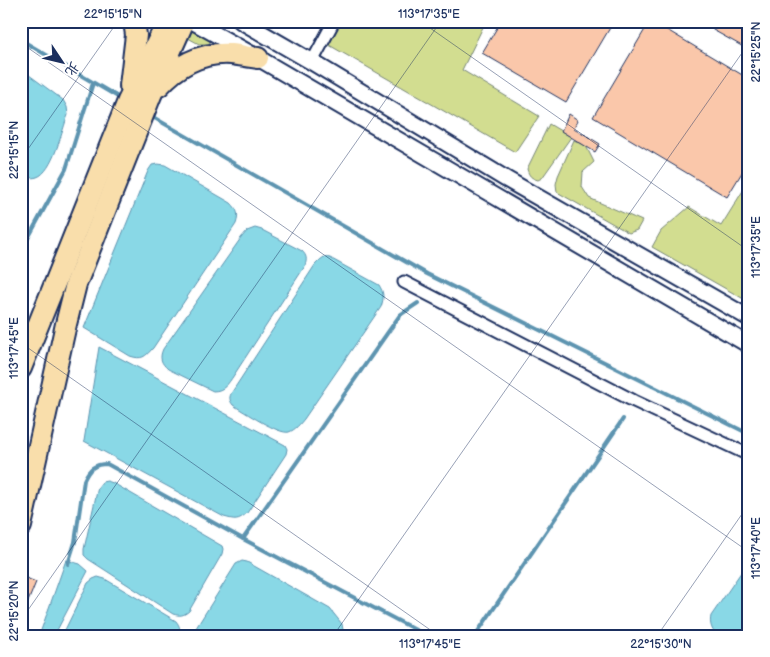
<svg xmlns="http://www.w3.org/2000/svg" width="770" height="657" viewBox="0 0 770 657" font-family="'Balsamiq Sans','LXGW WenKai TC',sans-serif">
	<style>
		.green { fill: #d2dd90; stroke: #768677 }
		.water { fill: #89d8e6; stroke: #5d94b0 }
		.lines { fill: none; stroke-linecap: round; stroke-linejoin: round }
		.stream { stroke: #5d94b0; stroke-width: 4 }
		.building { fill: #fac7aa; stroke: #1b2f5e }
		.street-casing { stroke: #1b2f5e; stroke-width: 15 }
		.secondary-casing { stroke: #1b2f5e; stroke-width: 19 }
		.highway-casing { stroke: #1b2f5e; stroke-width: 24 }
		.street { stroke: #fff; stroke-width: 11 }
		.secondary { stroke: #fff; stroke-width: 15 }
		.highway { stroke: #f9deab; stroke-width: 20 }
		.ticks { fill: none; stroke: #1b2f5e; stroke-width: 1; stroke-opacity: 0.45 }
		.neatline { fill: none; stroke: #1b2f5e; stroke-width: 2 }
		.ticks-label { font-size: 12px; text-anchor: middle; fill: #1b2f5e }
	</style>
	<rect width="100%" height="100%" fill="#fff"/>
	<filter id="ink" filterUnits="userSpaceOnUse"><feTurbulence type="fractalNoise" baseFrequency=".02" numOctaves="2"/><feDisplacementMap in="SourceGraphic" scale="10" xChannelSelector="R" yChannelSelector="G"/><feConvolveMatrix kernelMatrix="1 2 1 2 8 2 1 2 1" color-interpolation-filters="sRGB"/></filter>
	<g filter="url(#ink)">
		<!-- green -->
		<g class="green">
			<polygon points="340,21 486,21 462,70 539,116 515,152 329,45"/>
			<polygon points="192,29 211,40 209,44 199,44 188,38"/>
			<path d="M549,124L571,137L542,178L538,180C531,178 529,176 527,169Z"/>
			<polygon points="574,140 586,146 594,162 583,172 582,187 589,198 642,221 637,230 629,233 557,192 556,184 558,176"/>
			<polygon points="749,181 749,302 652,247 661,231 689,207 721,226"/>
		</g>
		<!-- water -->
		<g class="water">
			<path d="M21,69L63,100L67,107L68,115C62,130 53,172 37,177C31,179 26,177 21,175Z"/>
			<path d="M158,164L165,165L231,203C238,210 239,215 236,224L153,348C145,357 142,360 130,356L84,328L148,171L152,165Z"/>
			<path d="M255,228L262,230L302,251C307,256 307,259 305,266L234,375C228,384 224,391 213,391L168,369C161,363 159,358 163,349L241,238L247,231Z"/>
			<path d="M324,257L330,258L379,285C384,293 384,298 381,307L304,419C300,424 295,430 289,432C279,435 243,411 233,405C229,400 229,397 232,392L315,265L320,260Z"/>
			<path d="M99,347L285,445L287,449L286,454L247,513C238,521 235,520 224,517L84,441Z"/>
			<path d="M107,481L113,483L222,546L223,549L222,554L189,611C183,616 180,616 173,614L88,559L84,555V549L98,487L102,482Z"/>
			<polygon points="66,560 80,564 88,571 54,636 39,636"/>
			<polygon points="242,561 247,562 330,609 342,624 343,630 339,636 191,636 236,564"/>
			<path d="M749,563V636C741,636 728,638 720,636C712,634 709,623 711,616L746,565Z"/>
			<path d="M98,577L105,579L176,621C180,626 181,630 178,636H62L88,583L93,579Z"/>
		</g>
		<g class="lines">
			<!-- stream -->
			<g class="stream">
				<polyline points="21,40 123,100"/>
				<polyline points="151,116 427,274 749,434"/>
				<polyline points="21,246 27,240 66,169 93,83"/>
				<polyline points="243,539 400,315 418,303"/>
				<path d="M68,564L75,542L84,480C89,469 94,464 107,464L243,539L427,636"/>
				<polyline points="475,636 623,419"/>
			</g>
		</g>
		<!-- building -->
		<g class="building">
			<polygon points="501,21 614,21 566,102 482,53"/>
			<polygon points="650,21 652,21 749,79 749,161 727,197 593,117"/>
			<polygon points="705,21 749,21 749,50 713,30 715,27"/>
			<polygon points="569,114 578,120 574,128 600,144 595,152 561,131"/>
			<polygon points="21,576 36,582 21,619"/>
		</g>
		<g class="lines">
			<defs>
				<g id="street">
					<polyline points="312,62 334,21"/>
					<polyline points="404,282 634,401 749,455"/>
				</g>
				<g id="secondary">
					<polyline points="192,21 258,58 749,345"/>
					<polyline points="241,21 312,62 506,179 749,318"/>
				</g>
				<g id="highway">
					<polyline points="130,86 136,35 134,21"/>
					<path d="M159,86C178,65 201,52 231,54C240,55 249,57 258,58"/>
					<polyline points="21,368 128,101 168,21"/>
					<polyline points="21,526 66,324 76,284 151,95 184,21"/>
				</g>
			</defs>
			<!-- street casing -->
			<use href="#street" class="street-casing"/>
			<!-- secondary casing -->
			<use href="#secondary" class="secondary-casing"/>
			<!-- highway casing -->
			<use href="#highway" class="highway-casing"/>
			<!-- street -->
			<use href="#street" class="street"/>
			<!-- secondary -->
			<use href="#secondary" class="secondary"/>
			<!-- highway -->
			<use href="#highway" class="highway"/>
		</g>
	</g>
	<!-- ticks -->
	<path class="ticks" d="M420,21L749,251M21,43L749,552M21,159L118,21M21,343L439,636M21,620L441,21M333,636L749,43M657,636L749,504"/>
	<!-- margin -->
	<rect width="770" height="657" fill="none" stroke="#fff" stroke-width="55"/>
	<!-- north arrow -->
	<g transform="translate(62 62) rotate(125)" stroke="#ffffff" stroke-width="4" paint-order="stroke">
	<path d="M0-4L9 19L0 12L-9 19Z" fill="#1b2f5e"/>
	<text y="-8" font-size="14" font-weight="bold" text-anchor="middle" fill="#1b2f5e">北</text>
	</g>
	<rect x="28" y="28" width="714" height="602" class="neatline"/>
	<g class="ticks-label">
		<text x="113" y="18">22°15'15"N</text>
		<text x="429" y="18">113°17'35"E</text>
		<text transform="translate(756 52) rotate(-90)" y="4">22°15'25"N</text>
		<text transform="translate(14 150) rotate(-90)" y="4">22°15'15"N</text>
		<text transform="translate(756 247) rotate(-90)" y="4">113°17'35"E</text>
		<text transform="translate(14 348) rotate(-90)" y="4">113°17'45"E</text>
		<text transform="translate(756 548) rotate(-90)" y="4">113°17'40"E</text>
		<text transform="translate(14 611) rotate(-90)" y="4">22°15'20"N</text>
		<text x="430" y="648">113°17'45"E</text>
		<text x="661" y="648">22°15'30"N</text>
	</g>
</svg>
